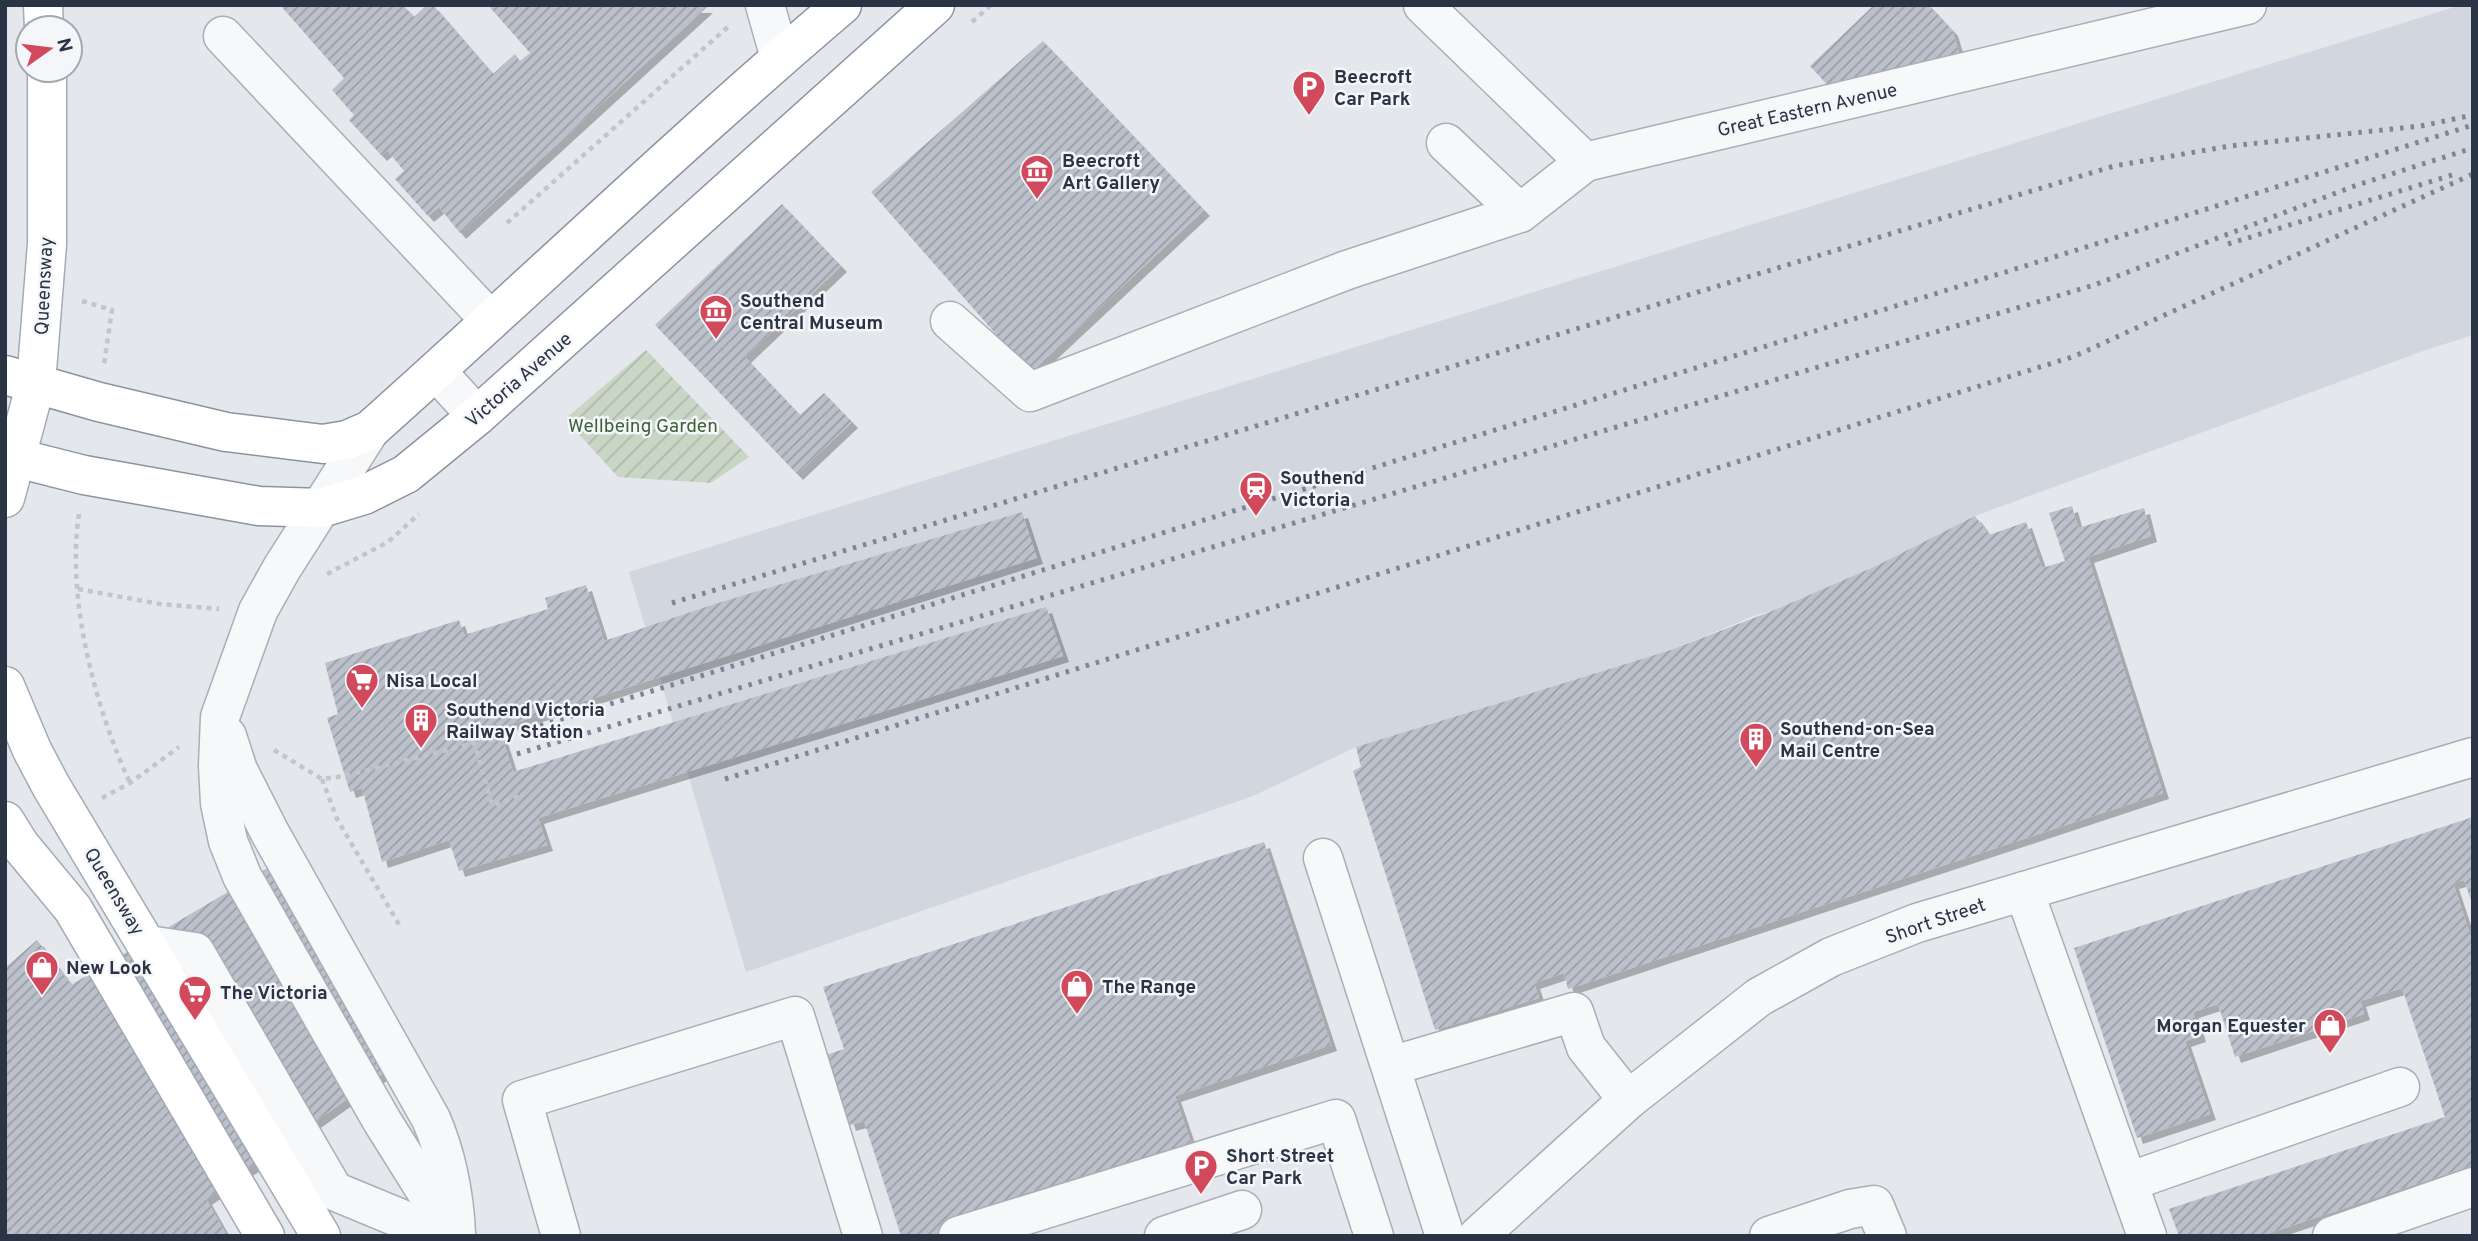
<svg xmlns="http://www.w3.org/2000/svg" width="2478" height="1241" viewBox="0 0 2478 1241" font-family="Overpass,sans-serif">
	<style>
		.built { fill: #d2d6de }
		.garden { fill: url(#garden-furrows) }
		.building { fill: url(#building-hatch); filter: url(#shadow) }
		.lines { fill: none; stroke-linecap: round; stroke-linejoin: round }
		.minor-casing { stroke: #a9aeb7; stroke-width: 41 }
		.major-casing { stroke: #a3abb8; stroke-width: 41 }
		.highway-casing { stroke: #8b94a3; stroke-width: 41 }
		.path { stroke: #c2c5cb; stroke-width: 4.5; stroke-dasharray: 5 5; stroke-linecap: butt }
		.minor { stroke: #f7f8fa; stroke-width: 38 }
		.major { stroke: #fff; stroke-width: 38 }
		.highway { stroke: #fff; stroke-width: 38 }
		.rail { stroke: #7d8696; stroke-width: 5; stroke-dasharray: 3.5 7; stroke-linecap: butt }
		.labels { text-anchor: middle; stroke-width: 5; stroke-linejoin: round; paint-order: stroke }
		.poi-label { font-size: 19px; font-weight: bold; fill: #2b3445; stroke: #f4f6f9; text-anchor: start }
		.street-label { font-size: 19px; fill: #2b3445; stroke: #f4f6f9 }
		.park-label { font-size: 19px; fill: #3f6138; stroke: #f4f6f9 }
	</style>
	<defs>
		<pattern id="garden-furrows" width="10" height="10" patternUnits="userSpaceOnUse" patternTransform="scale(1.75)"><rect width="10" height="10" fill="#c9d6c5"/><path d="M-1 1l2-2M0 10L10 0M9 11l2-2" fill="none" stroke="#adb8ab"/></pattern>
		<pattern id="building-hatch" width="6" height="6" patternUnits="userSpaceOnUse" patternTransform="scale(1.75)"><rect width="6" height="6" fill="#bbc0ca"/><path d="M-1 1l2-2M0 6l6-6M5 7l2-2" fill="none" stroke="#989da6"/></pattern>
		<filter id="shadow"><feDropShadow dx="6" dy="6" stdDeviation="0" flood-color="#0004"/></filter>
	</defs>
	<rect width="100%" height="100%" fill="#e4e7ec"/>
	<!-- built -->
	<polygon class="built" points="2461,5 2473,5 2473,335 2423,351 1975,516 1876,566 1777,609 1756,615 1671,650 1356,747 1253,796 746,972 629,572"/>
	<!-- garden -->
	<polygon class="garden" points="646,350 749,457 711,483 618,477 565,419"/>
	<!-- building -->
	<g class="building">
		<polygon points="280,5 403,5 414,17 427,5 433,5 493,74 515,54 520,61 530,53 488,5 707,7 460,233 439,207 428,216 395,179 404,171 387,150 381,155 349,120 354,115 332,90 344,78"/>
		<polygon points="1874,5 1929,5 1952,30 1960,56 1835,93 1810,66"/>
		<polygon points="1043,41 1204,210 1030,373 871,192"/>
		<polygon points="782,204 841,266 745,357 800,415 824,393 852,422 797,474 655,325"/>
		<polygon points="2072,506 2078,528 2144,508 2151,536 2088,557 2163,793 1568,989 1564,973 1534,983 1539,998 1435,1030 1353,771 1361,767 1356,747 1671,650 1777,609 1876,566 1975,516 1989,535 2026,522 2042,568 2065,561 2049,513"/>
		<polygon points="1022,512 1037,558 499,728 513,772 1046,607 1063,656 538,818 547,845 459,871 449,840 382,862 362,788 350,792 327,718 338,714 325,663 459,620 464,635 548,609 545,598 586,585 604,641 715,604"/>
		<polygon points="2473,817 2473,906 2464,880 2453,883 2473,944 2473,1165 2261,1236 2179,1236 2169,1209 2445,1117 2402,988 2360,1001 2364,1014 2235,1057 2218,1004 2193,1012 2200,1036 2185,1041 2210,1114 2137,1138 2074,948"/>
		<polygon points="1264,842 1331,1045 1175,1096 1194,1152 940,1236 901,1236 864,1121 850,1125 826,1055 844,1049 823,987"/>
		<polygon points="290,855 405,1058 206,1199 227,1236 5,1236 5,968 37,940 71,985"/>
	</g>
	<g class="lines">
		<defs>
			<g id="minor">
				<polyline points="765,5 780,58"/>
				<polyline points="1423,5 1585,162 2247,5"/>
				<polyline points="223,36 490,320"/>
				<polyline points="1446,143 1520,213"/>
				<polyline points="950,321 1030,392 1347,270 1520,213 1585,162"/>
				<polyline points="436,371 477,416"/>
				<polyline points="370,430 282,568 258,611 220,717 218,766 220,803 228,841 242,876 382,1121 454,1236"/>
				<path d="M227,736L238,770L270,833L431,1119C447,1156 454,1192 456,1233"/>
				<polyline points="1323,858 1445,1236"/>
				<polyline points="2024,891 2147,1236"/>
				<polyline points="148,945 195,952 334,1191 443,1236"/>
				<polyline points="1391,1066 1574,1012 1586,1047 1628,1100"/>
				<polyline points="2128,1182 2400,1087"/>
				<polyline points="561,1236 522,1100 795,1016 863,1236"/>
				<polyline points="958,1236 1336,1119 1374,1236"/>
				<polyline points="1164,1236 1242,1210"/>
				<polyline points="1478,1236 1628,1100 1759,997 1831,957 1917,923 2473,757"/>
				<polyline points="1769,1236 1850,1209 1874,1205 1887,1236"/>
				<polyline points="2332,1236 2473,1187"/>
			</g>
			<g id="major">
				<polyline points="43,5 44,28"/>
				<polyline points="5,498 36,383 47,244 47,70"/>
				<polyline points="5,686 32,750 51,786 321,1236"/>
				<polyline points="5,821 20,845 73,909 265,1236"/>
			</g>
			<g id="highway">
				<path d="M5,375L99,402L226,432L323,444L347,440L370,430C528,289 681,142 842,5"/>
				<polyline points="5,455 84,475 259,506 321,508 364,495 406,474 477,416 935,5"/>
			</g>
		</defs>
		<!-- minor casing -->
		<use href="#minor" class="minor-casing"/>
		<!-- major casing -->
		<use href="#major" class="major-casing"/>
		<!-- highway casing -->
		<use href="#highway" class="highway-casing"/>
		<!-- path -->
		<g class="path">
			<polyline points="972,22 991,5"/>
			<polyline points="507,223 729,26"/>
			<polyline points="82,301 112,310 104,364"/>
			<path d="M79,514C66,598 95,707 130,783"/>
			<polyline points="327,574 388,542 419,514"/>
			<polyline points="78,589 160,604 219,609"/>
			<polyline points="492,702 465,710 492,805 520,796"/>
			<polyline points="274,750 322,779 345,776 474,743"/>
			<polyline points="322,779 337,819 401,928"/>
			<polyline points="102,798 130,783 179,747"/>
		</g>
		<!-- minor -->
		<use href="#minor" class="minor"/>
		<!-- major -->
		<use href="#major" class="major"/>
		<!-- highway -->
		<use href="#highway" class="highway"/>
		<!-- rail -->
		<g class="rail">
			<polyline points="2228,244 2452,175"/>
			<polyline points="672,603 2114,166 2230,146 2421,126 2473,115"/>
			<polyline points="510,735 2083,248 2473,125"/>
			<polyline points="517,754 2094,285 2357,185 2473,148"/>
			<polyline points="725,779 2075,356 2473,174"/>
		</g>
	</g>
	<!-- icons -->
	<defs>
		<symbol id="parking-pin" viewBox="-11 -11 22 30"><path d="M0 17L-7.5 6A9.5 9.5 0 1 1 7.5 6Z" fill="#d1495b" stroke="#f4f6f9"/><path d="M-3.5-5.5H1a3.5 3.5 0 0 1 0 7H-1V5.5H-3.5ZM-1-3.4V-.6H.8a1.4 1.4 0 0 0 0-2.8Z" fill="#fff"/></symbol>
		<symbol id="museum-pin" viewBox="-11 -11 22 30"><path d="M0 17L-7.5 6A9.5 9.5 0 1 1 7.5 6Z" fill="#d1495b" stroke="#f4f6f9"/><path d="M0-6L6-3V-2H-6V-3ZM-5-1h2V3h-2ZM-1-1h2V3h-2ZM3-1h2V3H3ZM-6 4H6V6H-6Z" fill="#fff"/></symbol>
		<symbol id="station-pin" viewBox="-11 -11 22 30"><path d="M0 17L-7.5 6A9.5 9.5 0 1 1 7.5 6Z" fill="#d1495b" stroke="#f4f6f9"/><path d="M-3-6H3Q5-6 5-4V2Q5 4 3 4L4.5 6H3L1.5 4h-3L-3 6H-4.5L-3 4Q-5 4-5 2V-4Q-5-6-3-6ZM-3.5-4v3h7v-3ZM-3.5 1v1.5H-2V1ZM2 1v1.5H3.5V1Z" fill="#fff"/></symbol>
		<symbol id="supermarket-pin" viewBox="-11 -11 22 30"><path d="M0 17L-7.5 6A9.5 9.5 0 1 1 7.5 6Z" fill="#d1495b" stroke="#f4f6f9"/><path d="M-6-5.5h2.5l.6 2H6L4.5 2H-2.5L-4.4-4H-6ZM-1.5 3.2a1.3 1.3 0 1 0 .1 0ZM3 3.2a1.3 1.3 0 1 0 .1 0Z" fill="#fff"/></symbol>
		<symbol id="building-pin" viewBox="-11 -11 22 30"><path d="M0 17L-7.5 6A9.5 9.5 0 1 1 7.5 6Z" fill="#d1495b" stroke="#f4f6f9"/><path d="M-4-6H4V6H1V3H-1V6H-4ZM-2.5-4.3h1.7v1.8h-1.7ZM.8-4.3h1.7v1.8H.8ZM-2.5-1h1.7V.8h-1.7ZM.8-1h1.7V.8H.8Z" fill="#fff"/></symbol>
		<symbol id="shop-pin" viewBox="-11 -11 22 30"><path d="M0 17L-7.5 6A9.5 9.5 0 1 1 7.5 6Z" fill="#d1495b" stroke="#f4f6f9"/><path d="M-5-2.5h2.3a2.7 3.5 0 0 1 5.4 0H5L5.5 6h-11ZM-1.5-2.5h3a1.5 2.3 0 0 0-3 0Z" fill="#fff"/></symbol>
	</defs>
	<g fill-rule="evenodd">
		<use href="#parking-pin" x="1290" y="68" width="38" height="52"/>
		<use href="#museum-pin" x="1018" y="152" width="38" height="52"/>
		<use href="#museum-pin" x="697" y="292" width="38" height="52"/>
		<use href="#station-pin" x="1237" y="469" width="38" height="52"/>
		<use href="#supermarket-pin" x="343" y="661" width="38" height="52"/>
		<use href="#building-pin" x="402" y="701" width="38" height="52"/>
		<use href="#building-pin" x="1737" y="720" width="38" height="52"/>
		<use href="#shop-pin" x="23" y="948" width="38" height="52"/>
		<use href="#shop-pin" x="1058" y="967" width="38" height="52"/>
		<use href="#supermarket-pin" x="176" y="973" width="38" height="52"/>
		<use href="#shop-pin" x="2311" y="1006" width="38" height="52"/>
		<use href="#parking-pin" x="1182" y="1147" width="38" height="52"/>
	</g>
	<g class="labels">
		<!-- poi labels -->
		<g class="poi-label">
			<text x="1334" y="83">Beecroft<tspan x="1334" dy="22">Car Park</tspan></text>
			<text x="1062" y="167">Beecroft<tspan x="1062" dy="22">Art Gallery</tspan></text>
			<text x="740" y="307">Southend<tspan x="740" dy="22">Central Museum</tspan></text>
			<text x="1280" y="484">Southend<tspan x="1280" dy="22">Victoria</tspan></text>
			<text x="386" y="687">Nisa Local</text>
			<text x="446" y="716">Southend Victoria<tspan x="446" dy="22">Railway Station</tspan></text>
			<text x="1780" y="735">Southend-on-Sea<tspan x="1780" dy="22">Mail Centre</tspan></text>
			<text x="66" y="974">New Look</text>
			<text x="1102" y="993">The Range</text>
			<text x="220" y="999">The Victoria</text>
			<text x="2306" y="1032" text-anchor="end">Morgan Equester</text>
			<text x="1226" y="1162">Short Street<tspan x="1226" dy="22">Car Park</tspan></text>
		</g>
		<!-- street labels -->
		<g class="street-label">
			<text transform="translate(1807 109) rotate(-13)" y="7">Great Eastern Avenue</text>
			<text transform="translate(43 286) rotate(-87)" y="7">Queensway</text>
			<text transform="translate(518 379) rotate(-41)" y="7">Victoria Avenue</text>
			<text transform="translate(115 891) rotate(59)" y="7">Queensway</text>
			<text transform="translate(1935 920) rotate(-19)" y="7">Short Street</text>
		</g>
		<!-- park labels -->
		<g class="park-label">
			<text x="643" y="432">Wellbeing Garden</text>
		</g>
	</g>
	<!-- border -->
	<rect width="2478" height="1241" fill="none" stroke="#2b3445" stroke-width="14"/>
	<!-- north arrow -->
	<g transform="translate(49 49) rotate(76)"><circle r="33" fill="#f4f6f9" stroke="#a4a8b1" stroke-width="2"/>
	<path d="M0-5L12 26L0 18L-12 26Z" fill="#d1495b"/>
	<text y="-10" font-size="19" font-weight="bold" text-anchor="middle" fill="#2b3445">N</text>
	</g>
</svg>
